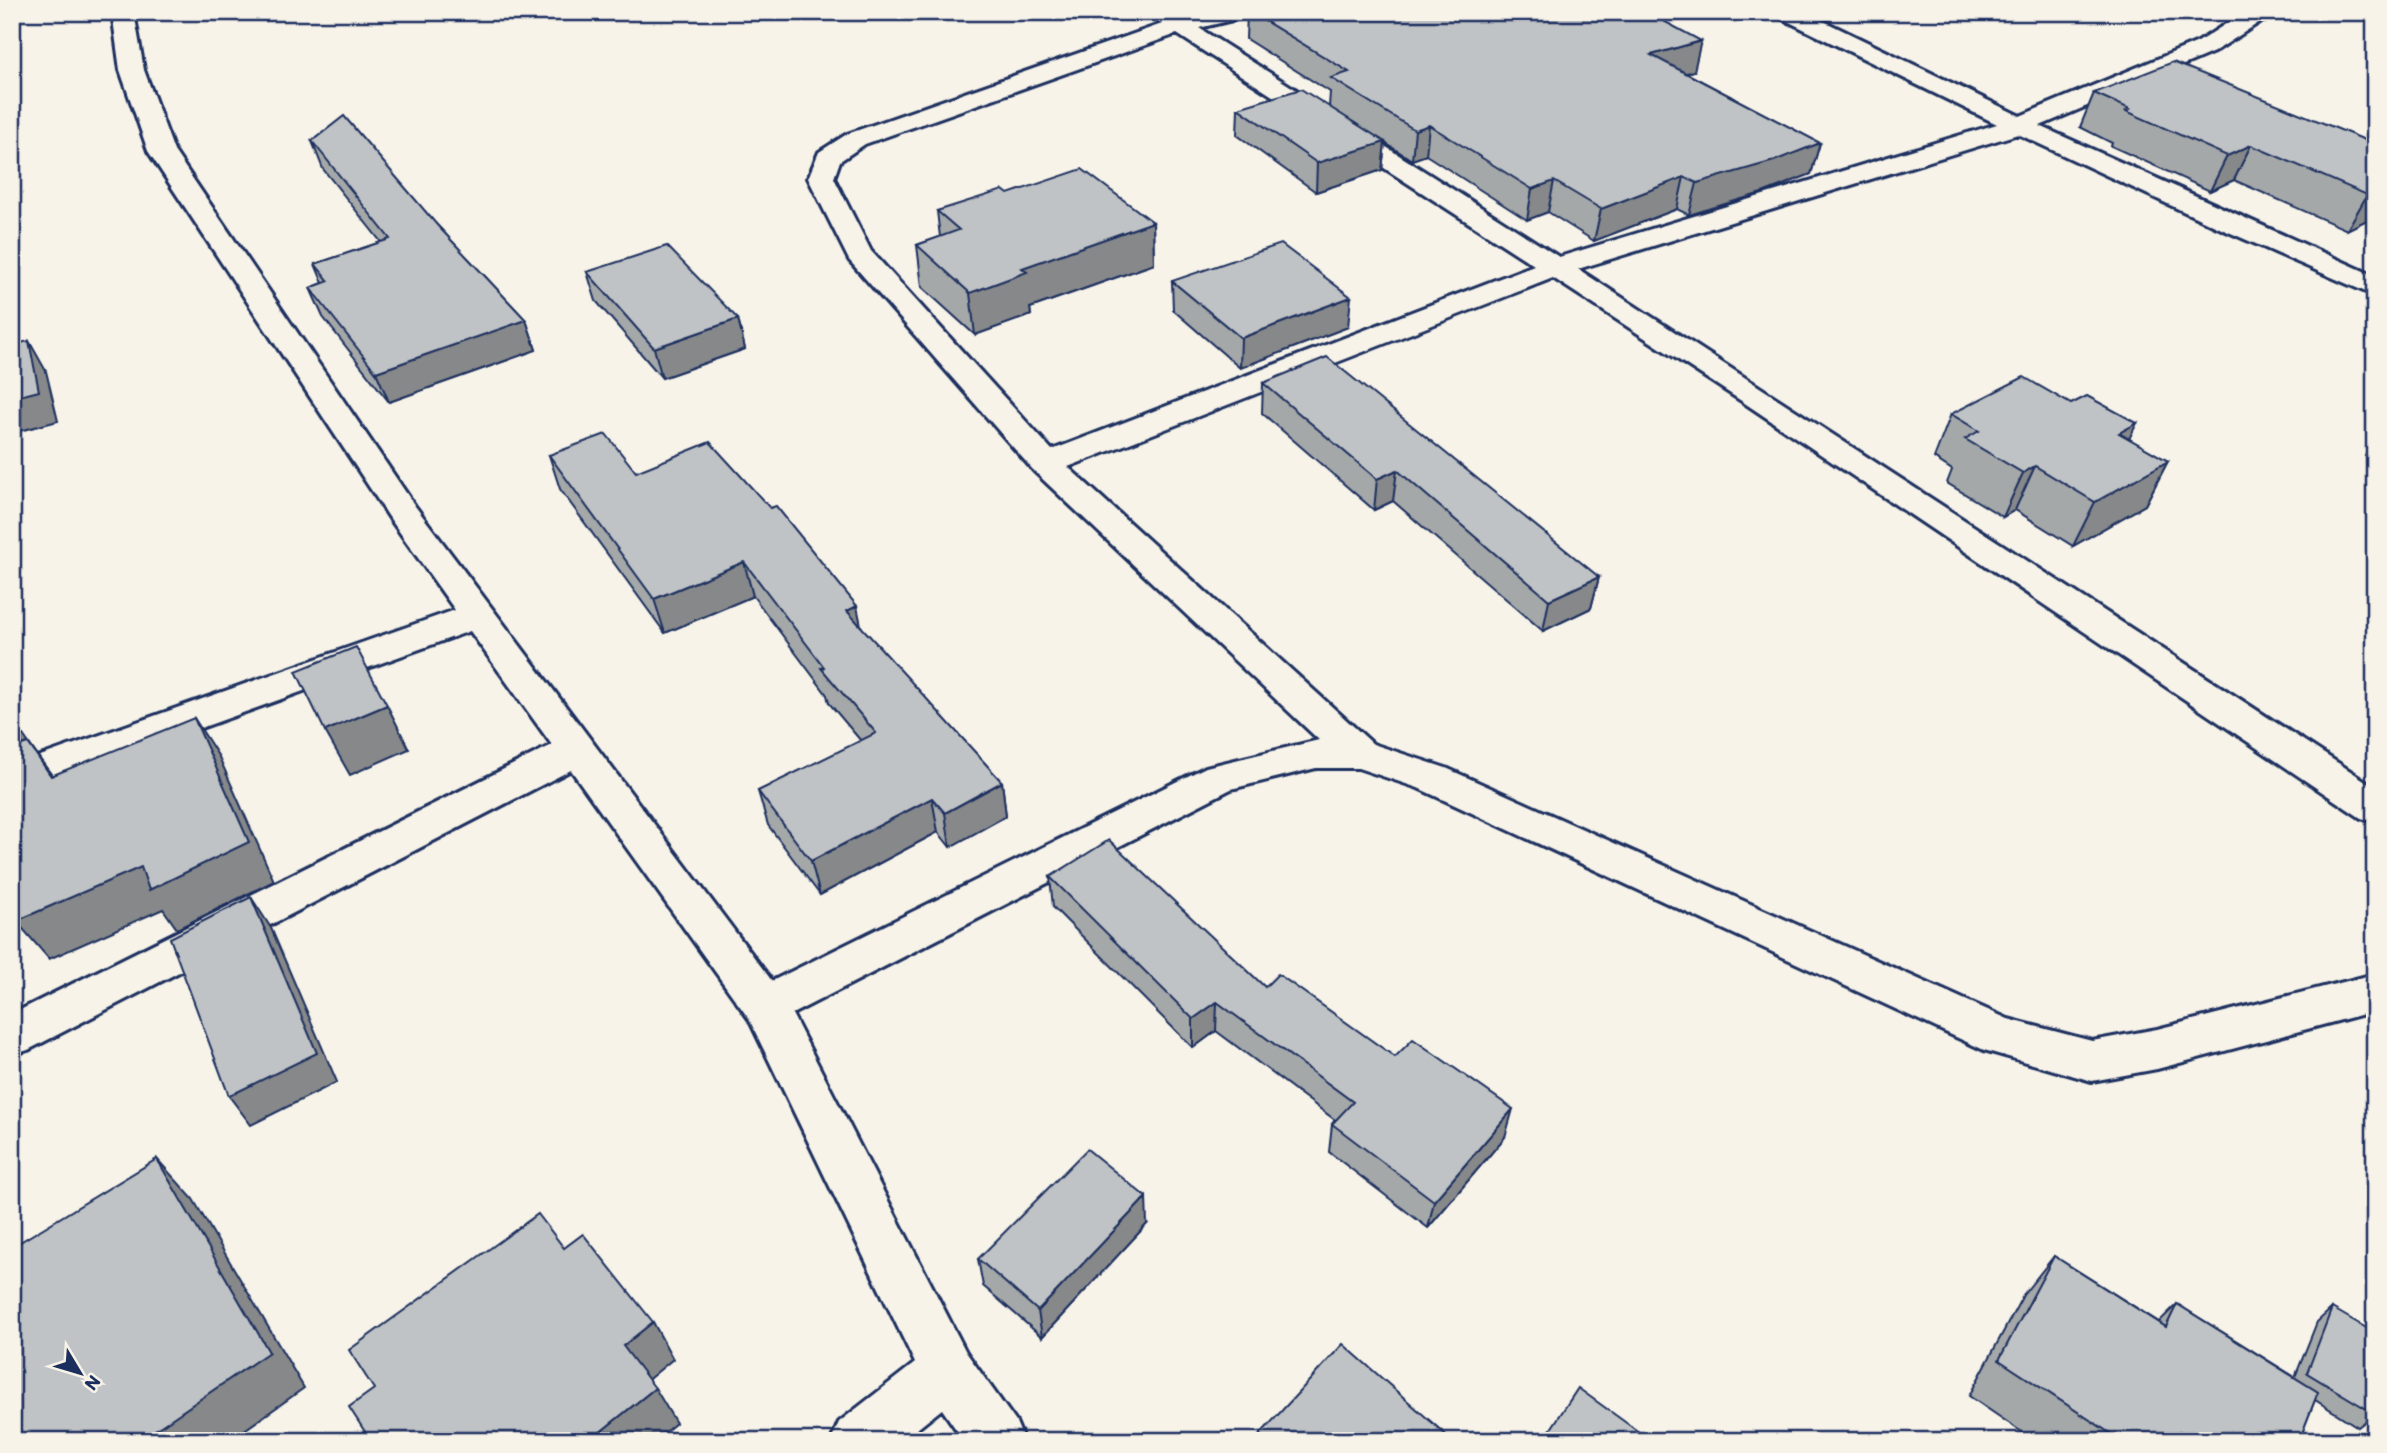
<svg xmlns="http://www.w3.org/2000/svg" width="2387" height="1453" viewBox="0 0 2387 1453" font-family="Itim,sans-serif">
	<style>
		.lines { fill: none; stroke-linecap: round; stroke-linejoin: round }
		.minor-casing { stroke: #1b2f5e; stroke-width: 6 }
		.minor { fill: #f7f3e8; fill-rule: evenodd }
		.wall { fill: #a5a8a9; stroke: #1b2f5e; stroke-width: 2 }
		.shaded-wall { fill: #86888a; stroke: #1b2f5e; stroke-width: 2 }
		.building { fill: #c0c3c5; stroke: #1b2f5e; stroke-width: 2 }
	</style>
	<rect width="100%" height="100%" fill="#f7f3e8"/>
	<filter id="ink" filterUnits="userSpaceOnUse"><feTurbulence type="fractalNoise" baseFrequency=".0143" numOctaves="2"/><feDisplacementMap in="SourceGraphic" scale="14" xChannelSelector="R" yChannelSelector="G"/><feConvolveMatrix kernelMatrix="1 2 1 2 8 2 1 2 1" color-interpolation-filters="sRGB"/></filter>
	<g filter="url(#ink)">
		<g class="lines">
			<defs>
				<path id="minor" d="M112,12H134L144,70L174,151L415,506L772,981L1206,767L1319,740L1034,471L849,260L808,178L819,152L847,134L1162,24L1148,12H1175L1183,18L1206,12H1248L1245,17L1199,28L1559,257L1997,124L1779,17L1776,12H1805L2020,116L2198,42L2244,12H2280L2277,17L2260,22L2214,52L2040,126L2375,276V296L2217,227L2018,134L1578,269L2375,787V822L2361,818L1743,402L1553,278L1068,467L1373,744L1446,768L2008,1019L2092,1041L2157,1029L2375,974V1011L2157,1069L2092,1081L1984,1050L1418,788L1358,768H1316L1231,789L792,1014L966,1352L1016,1422L1024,1441H964L942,1409L902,1441H831L839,1422L915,1363L749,1019L571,770L28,1050L12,1055V1014L552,745L470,631L12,796V766L455,610L391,520L148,151L120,70ZM1177,34L1534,265L1052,450L871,251L834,178L840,161L865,144Z"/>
			</defs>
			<!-- minor casing -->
			<use href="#minor" class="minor-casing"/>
			<!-- minor -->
			<use href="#minor" class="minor"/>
		</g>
		<!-- wall -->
		<g class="wall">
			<polygon points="1247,12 1647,12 1694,71 1686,73 1820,143 1811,174 1765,192 1689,215 1677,209 1594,241 1548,212 1527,220 1426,155 1412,160 1385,143 1382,170 1316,192 1237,135 1238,108 1329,107 1330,92 1246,39"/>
			<polygon points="2094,93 2375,144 2375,216 2347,230 2234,180 2210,191 2111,146 2112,143 2080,127"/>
			<polygon points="312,141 437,225 526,320 536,350 389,402 323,317 310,288 323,283 315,264 381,242 323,169"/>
			<polygon points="1008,194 1153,222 1154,264 1030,308 1031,315 975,335 922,287 917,245 940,237 937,211"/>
			<polygon points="587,272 738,319 745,349 662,378 596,301"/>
			<polygon points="1172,281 1348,327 1240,368 1173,310"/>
			<polygon points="1263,383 1599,577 1591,608 1543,631 1393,501 1374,510 1262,413"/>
			<polygon points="1951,414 2129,439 2168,461 2145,505 2073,546 2015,510 2003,517 1947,483 1952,470 1934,458"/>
			<polygon points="2375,440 2375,460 2365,455"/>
			<polygon points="549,455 636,472 861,627 1002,782 1006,816 950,847 938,832 820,895 768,825 758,791 861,741 829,703 827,695 753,596 665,633 560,489"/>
			<polygon points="1050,877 1265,987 1505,1137 1428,1228 1329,1152 1332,1124 1335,1120 1216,1031 1193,1048 1053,907"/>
			<polygon points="1147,1224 1042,1337 983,1286 978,1259"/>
			<polygon points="2054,1256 2159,1322 2177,1304 2295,1377 2317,1322 2332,1308 2375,1414 2358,1427 2315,1400 2299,1441 2035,1441 1969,1396 2023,1295"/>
		</g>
		<!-- shaded-wall -->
		<g class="shaded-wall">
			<polygon points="1701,41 1694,71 1645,85 1651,55"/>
			<polygon points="1429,125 1426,155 1412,160 1415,130"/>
			<polygon points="1385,142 1382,170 1316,192 1317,163"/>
			<polygon points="1820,143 1811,174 1765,192 1689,215 1697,183"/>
			<polygon points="2251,145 2234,180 2210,191 2227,156"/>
			<polygon points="1684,177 1677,209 1594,241 1601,209"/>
			<polygon points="1554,181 1548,212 1527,220 1532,189"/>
			<polygon points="2375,191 2375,216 2347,230 2367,195"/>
			<polygon points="1153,222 1154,264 1030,308 1031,315 975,335 970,293 1022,268"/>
			<polygon points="1351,297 1348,327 1240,368 1241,338"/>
			<polygon points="738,319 745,349 662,378 654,348"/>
			<polygon points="526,320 536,350 389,402 376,372"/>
			<polygon points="29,341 46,371 58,421 12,433 12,398"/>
			<polygon points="2137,423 2115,467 2119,433"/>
			<polygon points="2168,461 2145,505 2073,546 2095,502"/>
			<polygon points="2035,466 2015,510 2003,517 2023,473"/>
			<polygon points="1397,470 1393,501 1374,510 1377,479"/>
			<polygon points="744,562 753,596 665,633 654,599"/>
			<polygon points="1599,577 1591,608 1543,631 1549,600"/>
			<polygon points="857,606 864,640 847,611"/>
			<polygon points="387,705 409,749 350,775 325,731"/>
			<polygon points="194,718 219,757 274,881 177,929 163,909 49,959 16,921 141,867"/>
			<polygon points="12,719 37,755 57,782 12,764"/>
			<polygon points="1002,782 1006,816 950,847 945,813"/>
			<polygon points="932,798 938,832 820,895 811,861"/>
			<polygon points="251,897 271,928 337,1082 251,1125 229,1096"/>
			<polygon points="1217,1002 1216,1031 1193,1048 1193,1019"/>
			<polygon points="1513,1109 1505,1137 1428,1228 1434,1201"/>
			<polygon points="157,1159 193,1199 304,1388 229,1441 139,1441"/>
			<polygon points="1146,1197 1147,1224 1042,1337 1038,1311"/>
			<polygon points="653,1322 673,1359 644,1383 623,1346"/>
			<polygon points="655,1388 676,1423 654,1441 589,1441"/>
		</g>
		<!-- building -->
		<g class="building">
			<polygon points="1250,12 1647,12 1701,41 1651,55 1820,143 1774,161 1697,183 1684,177 1601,209 1554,181 1532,189 1429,125 1415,130 1331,78 1349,72"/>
			<polygon points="2173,62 2375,144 2375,191 2367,195 2251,145 2227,156 2126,111 2130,109 2094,93"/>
			<polygon points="1301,89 1385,142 1317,163 1238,108"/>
			<polygon points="344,116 437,225 526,320 376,372 310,288 329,281 315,264 390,239 312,141"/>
			<polygon points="1082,169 1153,222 1022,268 1027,272 970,293 917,245 959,230 937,211 1003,190 1008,194"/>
			<polygon points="1281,244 1351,297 1241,338 1172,281"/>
			<polygon points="667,246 738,319 654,348 587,272"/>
			<polygon points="29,341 39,391 12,398 12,345"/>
			<polygon points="1327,357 1599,577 1549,600 1397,470 1377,479 1263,383"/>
			<polygon points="2024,377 2071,404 2087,396 2137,423 2119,433 2168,461 2095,502 2035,466 2023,473 1965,439 1979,431 1951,414"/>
			<polygon points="606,434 636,472 710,442 770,508 776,506 857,606 847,611 1002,782 945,813 932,798 811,861 758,791 876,733 821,668 824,667 744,562 654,599 549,455"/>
			<polygon points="356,647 387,705 325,731 296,671"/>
			<polygon points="194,718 249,842 149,890 141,867 16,921 12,907 12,748 28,743 51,776"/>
			<polygon points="1109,840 1265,987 1278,974 1395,1057 1413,1039 1513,1109 1434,1201 1332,1124 1353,1102 1217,1002 1193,1019 1050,877"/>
			<polygon points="251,897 317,1053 229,1096 170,938"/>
			<polygon points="1087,1149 1146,1197 1038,1311 978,1259"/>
			<polygon points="157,1159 269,1352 139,1441 12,1441 12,1247"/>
			<polygon points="538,1214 564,1248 583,1234 653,1322 623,1346 655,1388 589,1441 371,1441 349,1407 374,1389 349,1350"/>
			<polygon points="2054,1256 2166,1327 2177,1304 2318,1392 2299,1441 2122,1441 1999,1360"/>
			<polygon points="2332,1308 2375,1333 2375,1414 2307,1373"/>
			<polygon points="1343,1344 1453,1441 1254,1441"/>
			<polygon points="1578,1388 1643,1435 1640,1441 1543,1441"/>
		</g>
	</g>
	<!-- margin -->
	<rect width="2387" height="1453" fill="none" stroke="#f7f3e8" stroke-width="42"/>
	<rect x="21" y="21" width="2345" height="1411" fill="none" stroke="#1b2f5e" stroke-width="2.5" filter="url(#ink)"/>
	<!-- north arrow -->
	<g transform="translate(80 1373) rotate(128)" stroke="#f7f3e8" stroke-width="5" paint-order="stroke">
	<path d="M0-5L12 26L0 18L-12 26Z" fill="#1b2f5e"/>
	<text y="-10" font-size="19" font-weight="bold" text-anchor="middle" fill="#1b2f5e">N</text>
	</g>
</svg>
